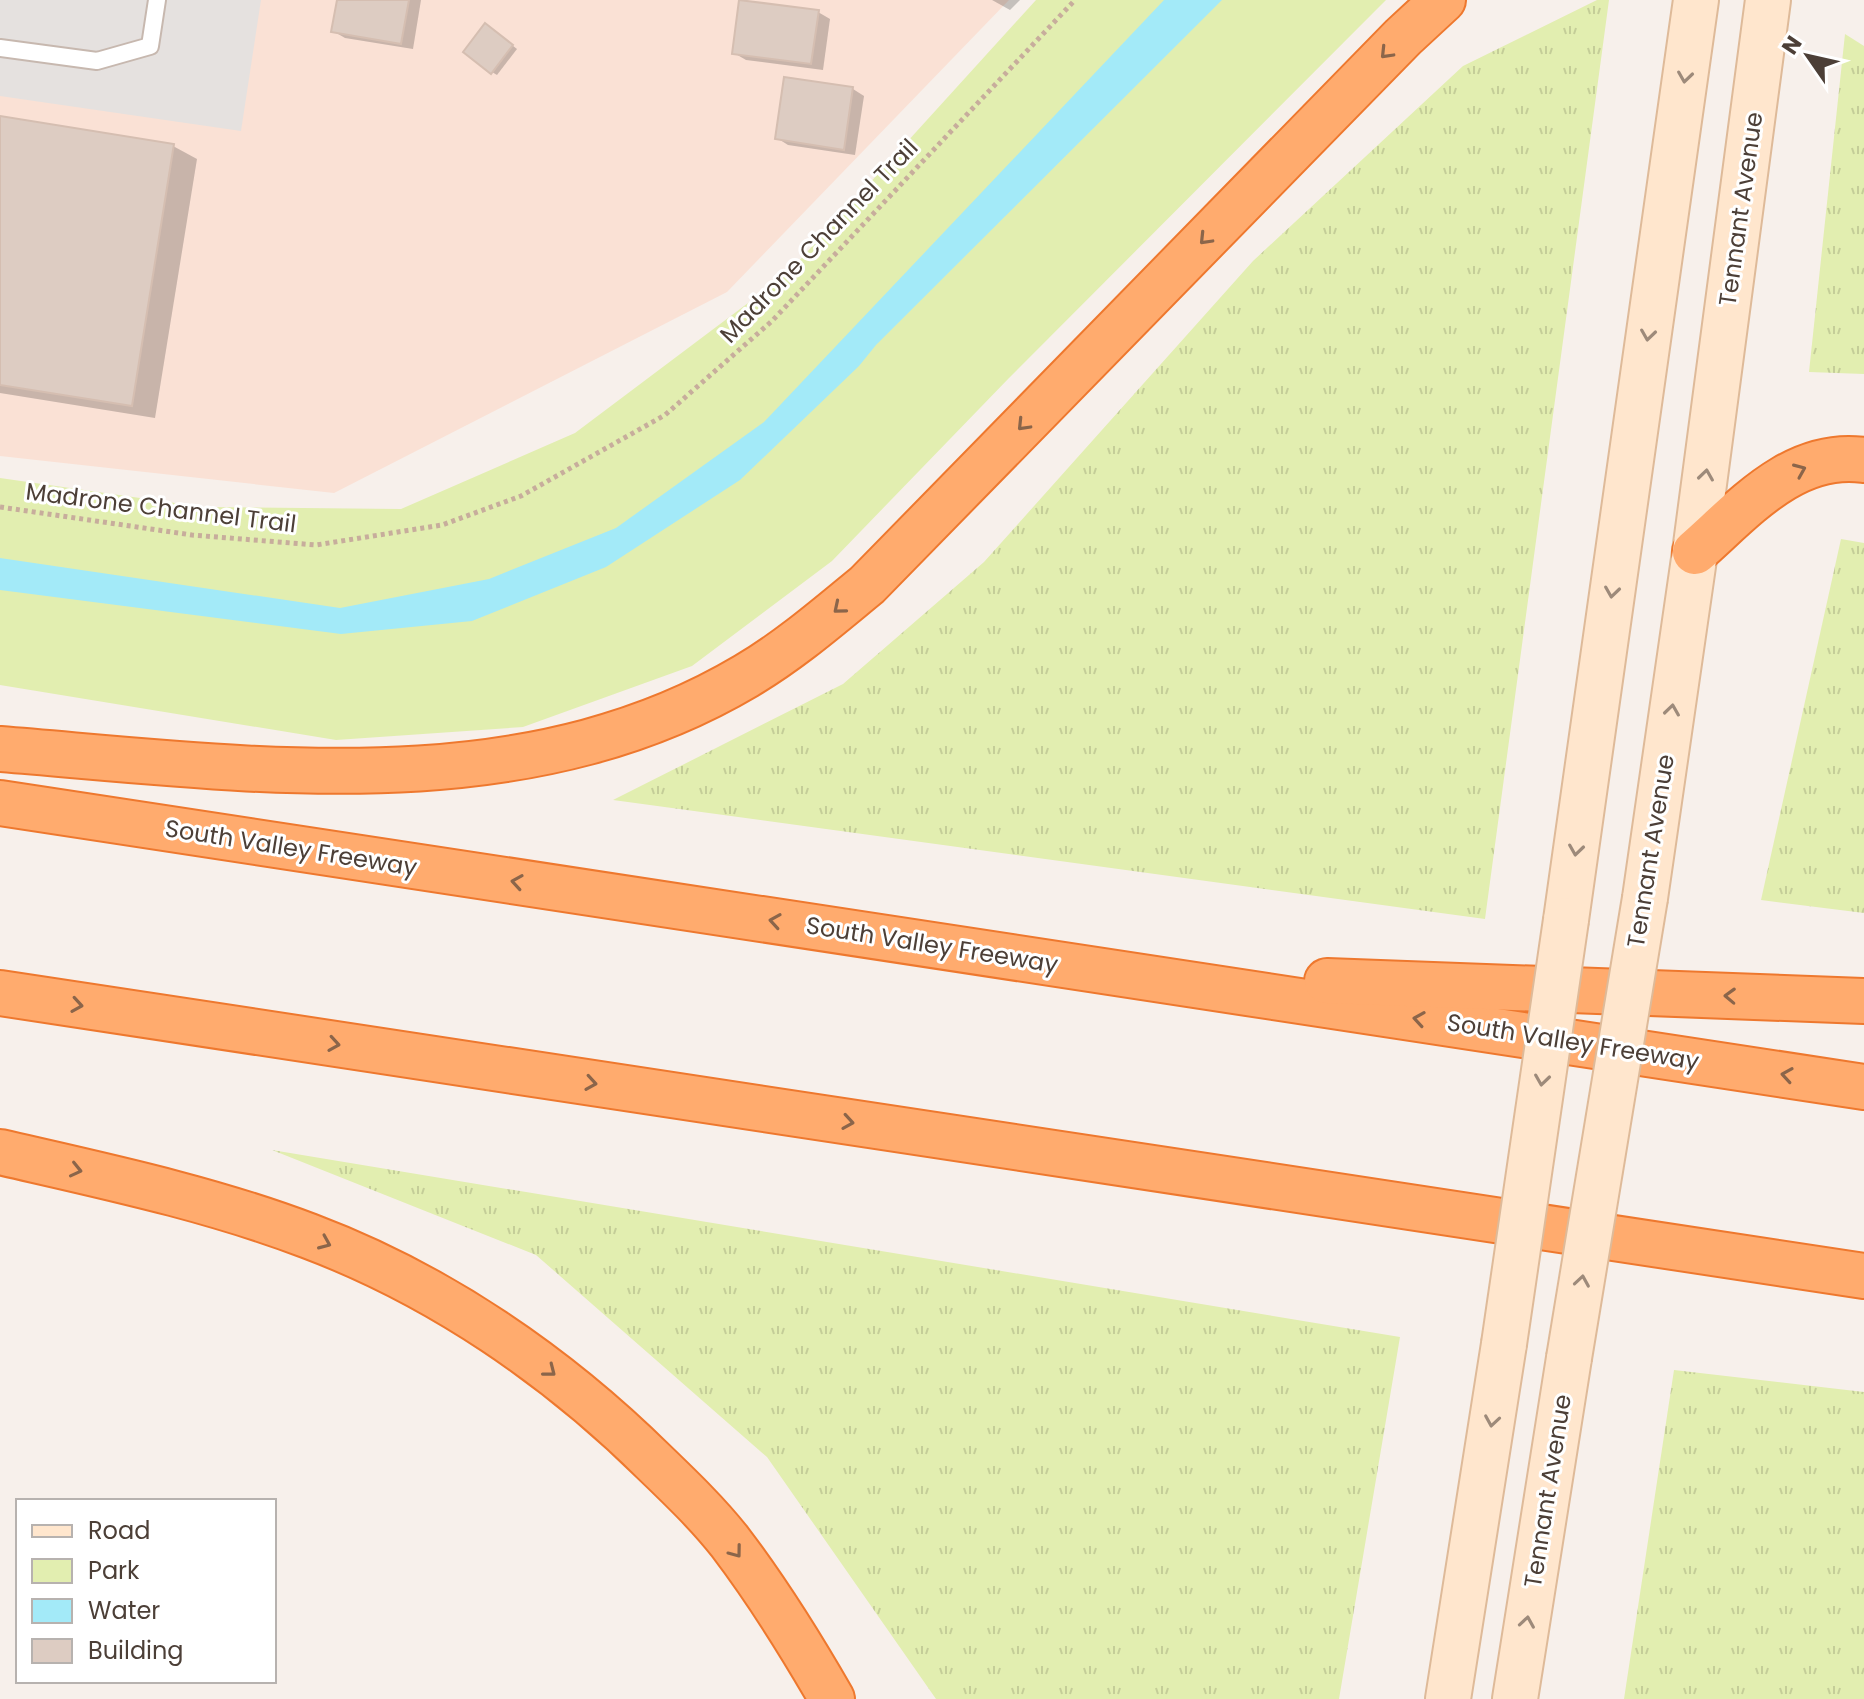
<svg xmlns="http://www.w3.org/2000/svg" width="1864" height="1699" viewBox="0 0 1864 1699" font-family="Poppins,sans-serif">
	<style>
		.commercial { fill: #fae1d5 }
		.grass { fill: url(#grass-tufts) }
		.green { fill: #e2eeb0 }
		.parking { fill: #e5e1df }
		.water { fill: #a3eaf8 }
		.shadow { fill: #0003 }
		.building { fill: #ddccc2; stroke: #d5beb1; stroke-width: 2 }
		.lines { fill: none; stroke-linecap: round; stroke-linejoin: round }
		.service-casing { stroke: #c7b8af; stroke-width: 20 }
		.secondary-casing { stroke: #deba99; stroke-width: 48 }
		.motorway-casing { stroke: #ee782e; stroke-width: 48 }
		.path { stroke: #c7ad9c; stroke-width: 5; stroke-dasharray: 4 4; stroke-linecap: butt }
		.service { stroke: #fff; stroke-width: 16 }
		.secondary { stroke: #ffe6cd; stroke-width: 44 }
		.motorway { stroke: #ffab6e; stroke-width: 44 }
		.secondary-bridge-casing { stroke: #deba99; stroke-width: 48; stroke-linecap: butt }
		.secondary-bridge { stroke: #ffe6cd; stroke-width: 44 }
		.oneway { stroke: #8b654a }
		.oneway2 { stroke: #9d8a7a }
		.labels { text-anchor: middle; stroke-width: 6; stroke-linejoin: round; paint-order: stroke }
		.street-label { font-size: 24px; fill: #4c3f37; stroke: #fff }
	</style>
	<defs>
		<pattern id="grass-tufts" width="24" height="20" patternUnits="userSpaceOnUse" patternTransform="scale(2)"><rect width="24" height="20" fill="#e2eeb0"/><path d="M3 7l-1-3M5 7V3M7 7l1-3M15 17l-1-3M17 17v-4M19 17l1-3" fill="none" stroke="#c4cd98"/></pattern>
	</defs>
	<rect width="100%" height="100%" fill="#f7f0eb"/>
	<!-- commercial -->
	<polygon class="commercial" points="0,0 1009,0 727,292 334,493 0,456"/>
	<!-- grass -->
	<g class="grass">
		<polygon points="1597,0 1609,0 1485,919 613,800 843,684 984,562 1253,261 1463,66"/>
		<polygon points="1845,34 1864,46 1864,374 1809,372"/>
		<polygon points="1841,539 1864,543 1864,913 1761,900"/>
		<polygon points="272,1150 1400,1337 1339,1699 936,1699 767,1457 536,1255"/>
		<polygon points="1674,1370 1864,1392 1864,1699 1624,1699"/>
	</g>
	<!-- green -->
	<polygon class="green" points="1036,0 1386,0 1009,378 832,561 692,666 523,727 336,740 0,685 0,478 203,507 401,509 575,433 788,273"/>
	<!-- parking -->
	<polygon class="parking" points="0,0 261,0 241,131 0,96"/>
	<!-- water -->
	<polygon class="water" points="1164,0 1222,0 876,345 859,366 740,480 606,567 472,621 341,634 0,590 0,558 340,608 489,579 616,528 764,422"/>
	<!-- shadow -->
	<g class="shadow">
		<polygon points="339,0 421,0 413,49 345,38 333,31"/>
		<polygon points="992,0 1020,0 1010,10"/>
		<polygon points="818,12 830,19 823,70 746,60 734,53"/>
		<polygon points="491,29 517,49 497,75 492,72"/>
		<polygon points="786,79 853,89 864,96 855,155 788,145 777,138"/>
		<polygon points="0,118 173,146 197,159 155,418 0,393"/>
	</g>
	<!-- building -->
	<g class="building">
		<polygon points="337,0 409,0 401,44 331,32"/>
		<polygon points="739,0 819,10 811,64 732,54"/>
		<polygon points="485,23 513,45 491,74 463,52"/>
		<polygon points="784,77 853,87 844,150 775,139"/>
		<polygon points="0,116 174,144 132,406 0,385"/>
	</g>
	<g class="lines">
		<defs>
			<polyline id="service" points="0,48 97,61 150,46 157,0"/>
			<g id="secondary">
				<polyline points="1645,898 1695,552 1768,0"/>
				<polyline points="1566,920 1696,0"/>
				<polyline points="1448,1699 1504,1344"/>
				<polyline points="1515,1699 1569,1358"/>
			</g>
			<g id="motorway">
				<path d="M1695,552C1743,510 1793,450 1864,460"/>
				<path d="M0,749C248,769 520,810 746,676C790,650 828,617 867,585L1403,37L1443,0"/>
				<polyline points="0,803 1864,1087"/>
				<polyline points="1327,981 1864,1001"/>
				<polyline points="0,993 1864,1276"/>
				<path d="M0,1152C104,1176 209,1198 309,1236C439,1285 557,1366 655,1463C681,1488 708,1514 730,1542C768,1592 801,1645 832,1699"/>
			</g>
		</defs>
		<!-- service casing -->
		<use href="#service" class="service-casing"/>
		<!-- secondary casing -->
		<use href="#secondary" class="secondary-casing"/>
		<!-- motorway casing -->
		<use href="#motorway" class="motorway-casing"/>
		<!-- path -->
		<polyline class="path" points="0,507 192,535 316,545 442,525 521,496 665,415 772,321 1075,0"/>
		<!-- service -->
		<use href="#service" class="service"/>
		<!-- secondary -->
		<use href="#secondary" class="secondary"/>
		<!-- motorway -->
		<use href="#motorway" class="motorway"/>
		<defs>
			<g id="secondary-bridge">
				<polyline points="1504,1344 1566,920"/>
				<polyline points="1569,1358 1645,898"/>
			</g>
		</defs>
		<!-- secondary-bridge casing -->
		<use href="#secondary-bridge" class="secondary-bridge-casing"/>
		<!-- secondary-bridge -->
		<use href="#secondary-bridge" class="secondary-bridge"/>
	</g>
	<!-- one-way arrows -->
	<defs><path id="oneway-chevron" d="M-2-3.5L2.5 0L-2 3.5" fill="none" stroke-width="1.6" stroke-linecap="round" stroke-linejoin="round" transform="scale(2)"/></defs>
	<g class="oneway">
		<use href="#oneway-chevron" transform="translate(1386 53) rotate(134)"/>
		<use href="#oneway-chevron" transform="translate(1205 239) rotate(134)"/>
		<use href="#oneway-chevron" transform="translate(1023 425) rotate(134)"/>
		<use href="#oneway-chevron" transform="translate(1800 470) rotate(-23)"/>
		<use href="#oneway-chevron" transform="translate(839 608) rotate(140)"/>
		<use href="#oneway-chevron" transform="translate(517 882) rotate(-171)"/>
		<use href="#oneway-chevron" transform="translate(775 921) rotate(-171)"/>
		<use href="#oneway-chevron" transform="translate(1730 996) rotate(-178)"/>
		<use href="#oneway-chevron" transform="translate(77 1005) rotate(9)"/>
		<use href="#oneway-chevron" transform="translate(1419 1019) rotate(-171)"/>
		<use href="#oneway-chevron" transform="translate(334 1044) rotate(9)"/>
		<use href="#oneway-chevron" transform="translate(1787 1075) rotate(-171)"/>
		<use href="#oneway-chevron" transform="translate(591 1083) rotate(9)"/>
		<use href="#oneway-chevron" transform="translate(848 1122) rotate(9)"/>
		<use href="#oneway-chevron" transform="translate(76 1170) rotate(13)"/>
		<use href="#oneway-chevron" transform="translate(325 1243) rotate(23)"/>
		<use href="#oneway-chevron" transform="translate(550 1371) rotate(38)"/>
		<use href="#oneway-chevron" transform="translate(736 1552) rotate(53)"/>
	</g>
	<g class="oneway2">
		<use href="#oneway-chevron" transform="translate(1685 77) rotate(98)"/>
		<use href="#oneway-chevron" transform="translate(1648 335) rotate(98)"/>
		<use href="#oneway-chevron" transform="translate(1706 475) rotate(-82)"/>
		<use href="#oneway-chevron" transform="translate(1612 592) rotate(98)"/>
		<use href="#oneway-chevron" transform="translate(1672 710) rotate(-82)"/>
		<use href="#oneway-chevron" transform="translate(1576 850) rotate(98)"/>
		<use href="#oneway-chevron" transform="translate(1542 1080) rotate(98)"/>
		<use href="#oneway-chevron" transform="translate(1582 1281) rotate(-81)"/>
		<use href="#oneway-chevron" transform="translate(1492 1421) rotate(99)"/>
		<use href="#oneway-chevron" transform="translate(1527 1622) rotate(-81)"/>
	</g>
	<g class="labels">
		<!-- street labels -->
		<g class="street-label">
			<text transform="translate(1741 209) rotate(-82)" y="8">Tennant Avenue</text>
			<text transform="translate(819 241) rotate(-46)" y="8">Madrone Channel Trail</text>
			<text transform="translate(161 508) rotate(7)" y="8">Madrone Channel Trail</text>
			<text transform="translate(291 848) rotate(9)" y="8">South Valley Freeway</text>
			<text transform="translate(1651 851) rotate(-81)" y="8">Tennant Avenue</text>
			<text transform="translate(932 945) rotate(9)" y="8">South Valley Freeway</text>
			<text transform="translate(1573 1042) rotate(9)" y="8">South Valley Freeway</text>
			<text transform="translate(1548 1491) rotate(-81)" y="8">Tennant Avenue</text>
		</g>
	</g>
	<!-- legend -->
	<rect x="16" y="1499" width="260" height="184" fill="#ffffff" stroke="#b7b2af" stroke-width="2"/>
	<rect x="32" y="1525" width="40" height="12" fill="#ffe6cd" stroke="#b7b2af" stroke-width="2"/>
	<text x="88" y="1539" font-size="24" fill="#4c3f37">Road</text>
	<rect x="32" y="1559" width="40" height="24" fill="#e2eeb0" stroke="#b7b2af" stroke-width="2"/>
	<text x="88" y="1579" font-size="24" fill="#4c3f37">Park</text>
	<rect x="32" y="1599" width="40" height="24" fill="#a3eaf8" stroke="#b7b2af" stroke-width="2"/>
	<text x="88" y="1619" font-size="24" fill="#4c3f37">Water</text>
	<rect x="32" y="1639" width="40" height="24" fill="#ddccc2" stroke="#b7b2af" stroke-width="2"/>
	<text x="88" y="1659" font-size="24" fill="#4c3f37">Building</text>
	<!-- north arrow -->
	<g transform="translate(1808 56) rotate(304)" stroke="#ffffff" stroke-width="6" paint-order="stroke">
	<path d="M0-6L14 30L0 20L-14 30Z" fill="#4c3f37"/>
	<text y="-12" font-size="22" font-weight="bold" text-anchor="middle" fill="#4c3f37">N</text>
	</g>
</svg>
